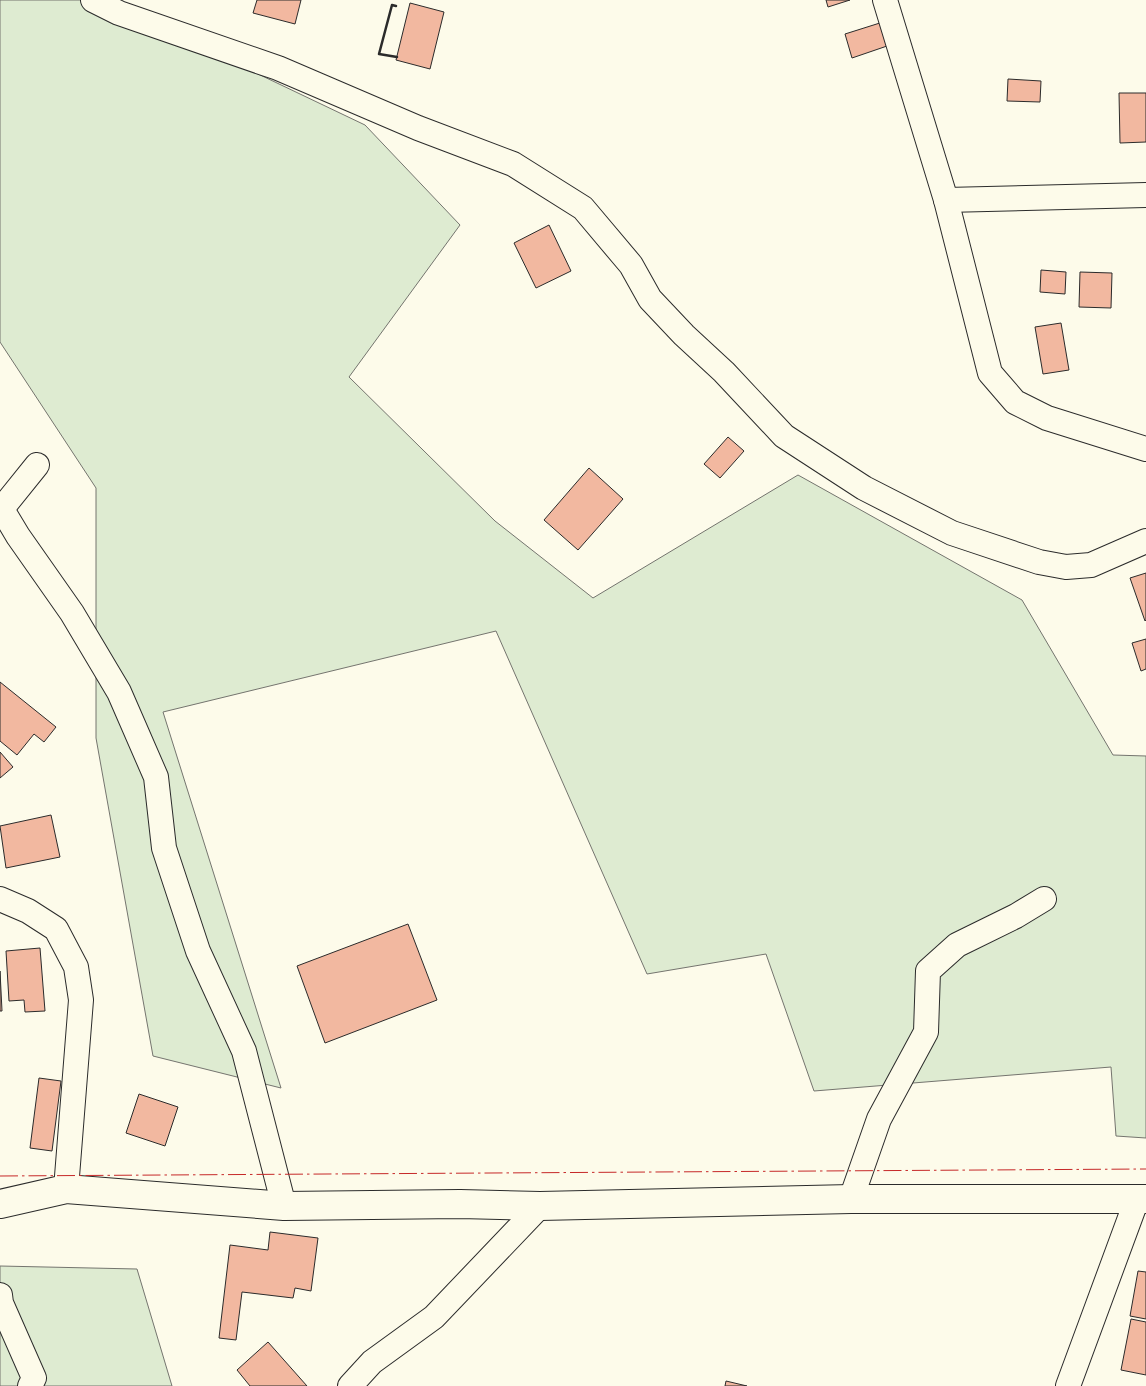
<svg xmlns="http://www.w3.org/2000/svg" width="1146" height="1386" viewBox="0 0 1146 1386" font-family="Poppins,sans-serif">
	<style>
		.green { fill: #deebd1; stroke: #74746e }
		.building { fill: #f2b8a0; stroke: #2b2b2b }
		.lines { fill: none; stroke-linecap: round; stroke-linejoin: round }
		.minor-casing { stroke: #2b2b2b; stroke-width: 26 }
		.tertiary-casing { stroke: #2b2b2b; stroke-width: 30 }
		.minor { stroke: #fdfbea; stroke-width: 24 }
		.tertiary { stroke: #fdfbea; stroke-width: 28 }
		.wall { stroke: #2b2b2b; stroke-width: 2.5 }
		.power { stroke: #c62828; stroke-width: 1; stroke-dasharray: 18 4 2.5 4; stroke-linecap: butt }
	</style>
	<rect width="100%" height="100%" fill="#fdfbea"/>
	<!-- green -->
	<g class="green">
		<polygon points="0,0 103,0 365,125 460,225 349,377 495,521 593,598 798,475 1022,600 1113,755 1146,756 1146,1138 1116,1136 1111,1067 814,1091 766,954 647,974 496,631 163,712 281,1088 153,1056 96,738 96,488 0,342"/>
		<polygon points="0,1266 137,1269 172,1386 0,1386"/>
	</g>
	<!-- building -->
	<g class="building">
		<polygon points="257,0 301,0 295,24 253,13"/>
		<polygon points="826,0 850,0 828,7"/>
		<polygon points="410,3 444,12 430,69 396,60"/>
		<polygon points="883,22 890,45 852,58 845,34"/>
		<polygon points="1008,79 1041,81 1040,102 1007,101"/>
		<polygon points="1119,93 1146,93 1146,142 1120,143"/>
		<polygon points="549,225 571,271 536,288 514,243"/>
		<polygon points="1041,270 1066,272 1065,294 1040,292"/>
		<polygon points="1080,272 1112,273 1111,308 1079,307"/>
		<polygon points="1061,323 1069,370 1043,374 1035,327"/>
		<polygon points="728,437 744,451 720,478 704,464"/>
		<polygon points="589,468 623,499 578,550 544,520"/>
		<polygon points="1146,573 1146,620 1145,621 1130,578"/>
		<polygon points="1146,639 1146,669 1141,671 1132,643"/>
		<polygon points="0,682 56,727 44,742 34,734 17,755 0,741"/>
		<polygon points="0,752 13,767 0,778"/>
		<polygon points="51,815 60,857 6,868 0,826"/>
		<polygon points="408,924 437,1000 325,1043 297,966"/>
		<polygon points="40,948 45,1011 25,1012 24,1000 9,1001 6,951"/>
		<polygon points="0,971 2,1011 0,1011"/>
		<polygon points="39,1078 61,1081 52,1151 30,1148"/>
		<polygon points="139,1094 178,1107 165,1146 126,1133"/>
		<polygon points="270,1232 318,1238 311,1291 295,1288 293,1298 242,1292 236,1340 219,1338 230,1245 268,1250"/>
		<polygon points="1138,1271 1146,1272 1146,1319 1130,1316"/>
		<polygon points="1131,1319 1146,1322 1146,1375 1121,1370"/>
		<polygon points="268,1342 307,1386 250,1386 237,1370"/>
		<polygon points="726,1381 747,1386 725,1386"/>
	</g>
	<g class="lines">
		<defs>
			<g id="minor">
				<polyline points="93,0 119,13 278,68 418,128 513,164 583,208 631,265 650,299 684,335 724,372 784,436 864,488 952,533 1039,562 1066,567 1091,565 1146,541"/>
				<polyline points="885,0 946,200 990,373 1015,402 1047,418 1146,449"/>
				<polyline points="946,200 1146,195"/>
				<polyline points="0,506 18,536 72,613 119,692 156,777 164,848 198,951 244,1051 284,1206"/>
				<polyline points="0,511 37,465"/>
				<polyline points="0,899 28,911 56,929 76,967 81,1000 66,1189"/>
				<polyline points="851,1199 879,1119 926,1032 928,971 957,945 1016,916 1044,899"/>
				<polyline points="0,1295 1,1303 34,1378 30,1386"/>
				<polyline points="350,1386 372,1362 434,1317 540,1206"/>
				<polyline points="1068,1386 1137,1199"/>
			</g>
			<polyline id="tertiary" points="0,1204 66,1189 284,1206 460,1204 540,1206 851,1199 1146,1199"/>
		</defs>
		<!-- minor casing -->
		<use href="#minor" class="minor-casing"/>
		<!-- tertiary casing -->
		<use href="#tertiary" class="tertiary-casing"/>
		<!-- minor -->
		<use href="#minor" class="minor"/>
		<!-- tertiary -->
		<use href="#tertiary" class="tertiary"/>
		<!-- wall -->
		<polyline class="wall" points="396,6 392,5 379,54 397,57"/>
		<!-- power -->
		<polyline class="power" points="0,1176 1146,1169"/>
	</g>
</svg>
